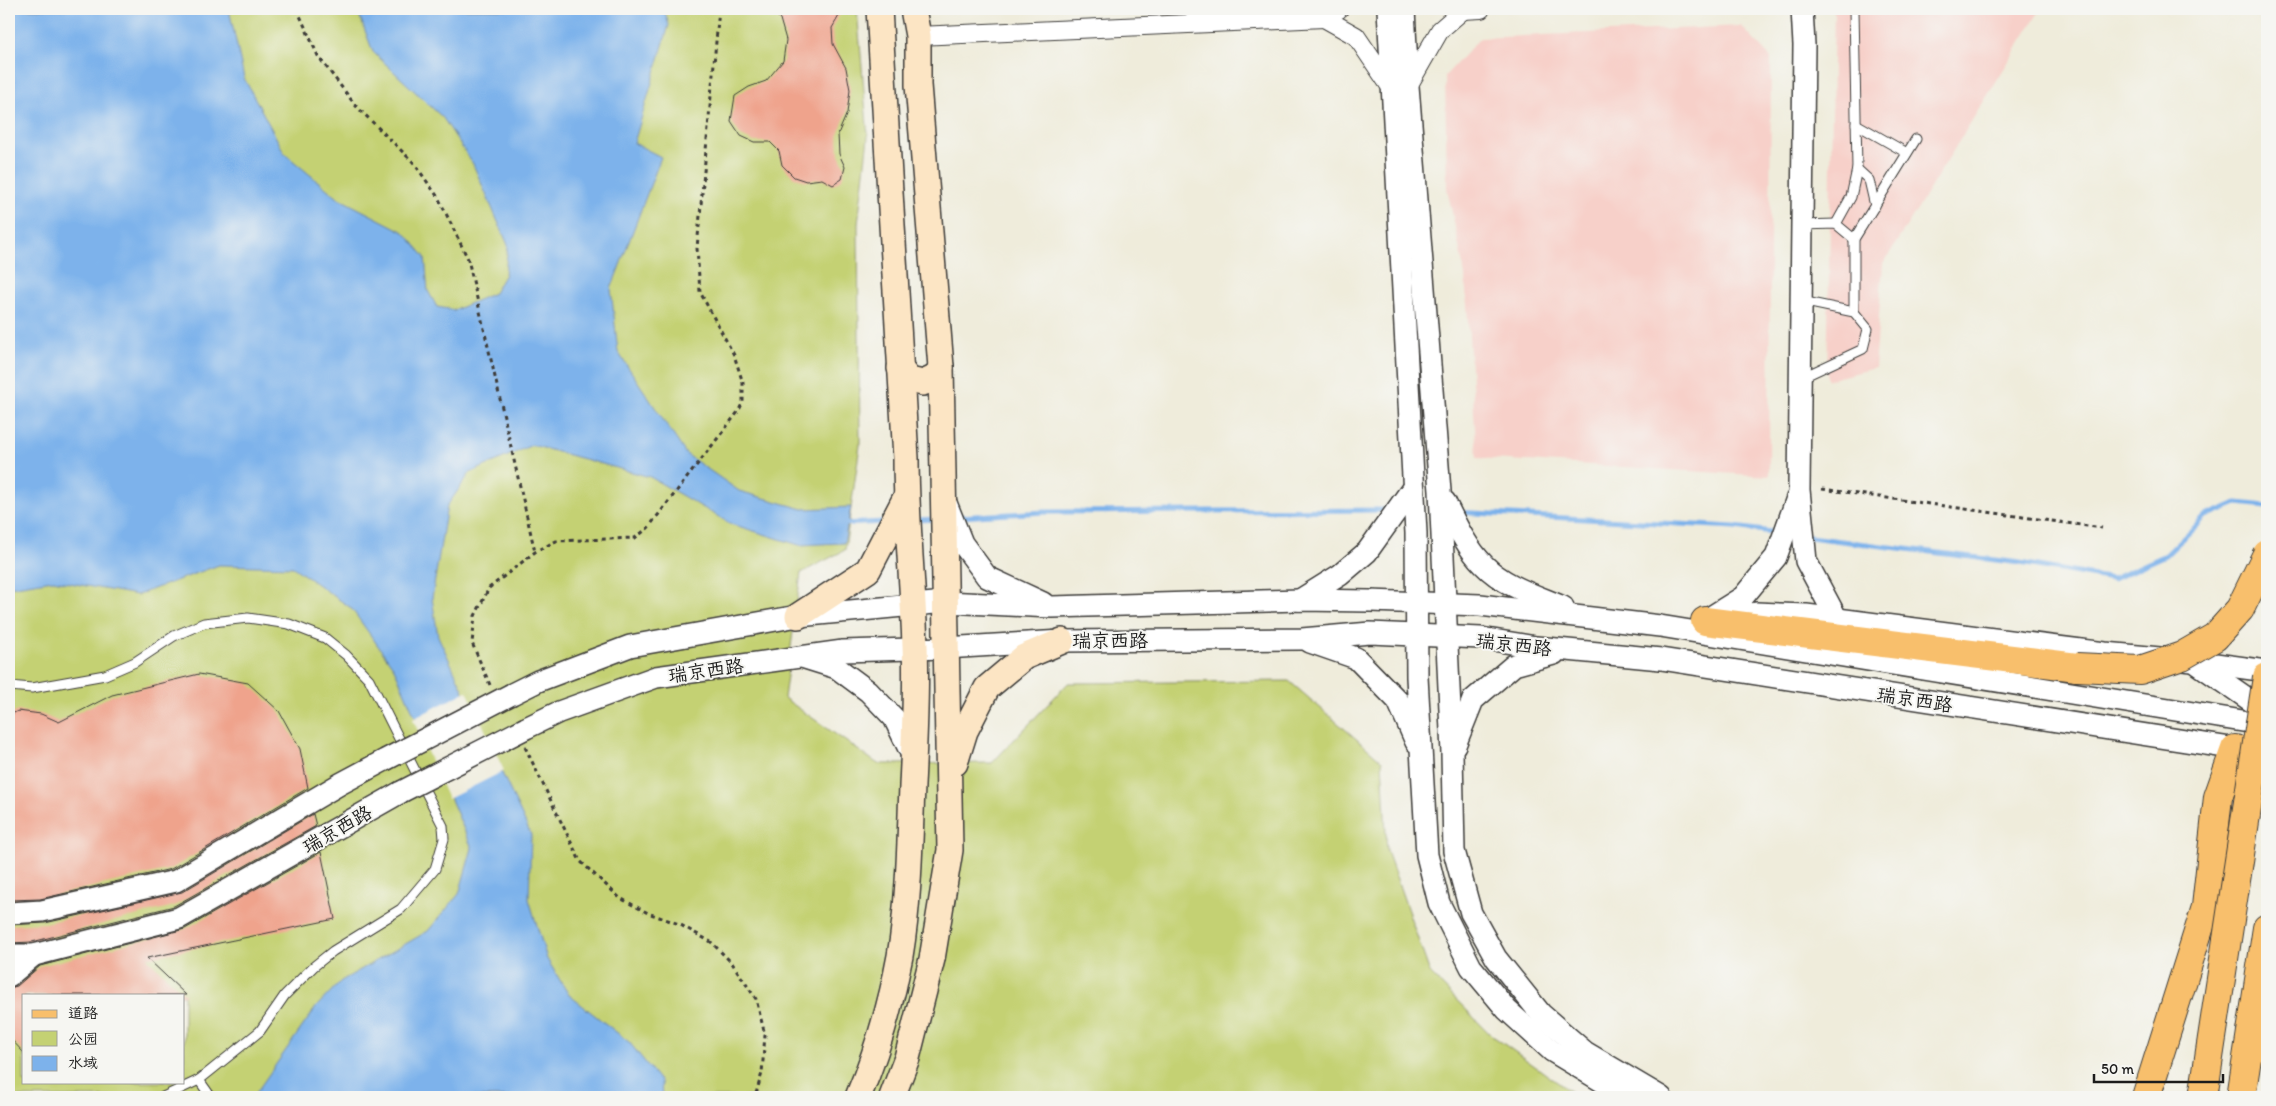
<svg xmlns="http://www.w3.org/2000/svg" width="2276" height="1106" viewBox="0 0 2276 1106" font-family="Itim,'LXGW WenKai TC',sans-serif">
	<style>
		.built { fill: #f7d0c9 }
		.green { fill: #c4d173; stroke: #707648; fill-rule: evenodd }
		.water { fill: #7db2eb; stroke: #4c6784 }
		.pier { fill: #efecdb }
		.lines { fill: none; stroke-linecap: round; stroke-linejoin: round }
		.stream { stroke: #7db2eb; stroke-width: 5 }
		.building { fill: #efa38c }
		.service-casing { stroke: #3c3b39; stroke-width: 11 }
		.minor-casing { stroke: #3c3b39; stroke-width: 20 }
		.tertiary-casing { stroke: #3c3b39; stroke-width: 24 }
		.secondary-casing { stroke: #3c3b39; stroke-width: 28 }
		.primary-casing { stroke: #3c3b39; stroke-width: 30 }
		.path { stroke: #3c3b39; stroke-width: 3; stroke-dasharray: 4 4; stroke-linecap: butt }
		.service { stroke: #fff; stroke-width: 9 }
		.minor { stroke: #fff; stroke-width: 18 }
		.tertiary { stroke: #fff; stroke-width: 21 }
		.secondary { stroke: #fce5c4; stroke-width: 25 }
		.primary { stroke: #f8bf6c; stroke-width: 28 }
		.tertiary-bridge-casing { stroke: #3c3b39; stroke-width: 24; stroke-linecap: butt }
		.primary-bridge-casing { stroke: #3c3b39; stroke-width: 30; stroke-linecap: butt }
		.tertiary-bridge { stroke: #fff; stroke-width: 21 }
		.primary-bridge { stroke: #f8bf6c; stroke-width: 28 }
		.labels { text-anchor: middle; stroke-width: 4; stroke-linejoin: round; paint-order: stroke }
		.street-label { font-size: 19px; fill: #1c1c1c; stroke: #f6f6f2 }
	</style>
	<rect width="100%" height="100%" fill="#f6f6f2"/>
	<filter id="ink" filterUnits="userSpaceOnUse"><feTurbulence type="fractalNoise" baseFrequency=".02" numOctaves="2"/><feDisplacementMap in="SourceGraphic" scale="10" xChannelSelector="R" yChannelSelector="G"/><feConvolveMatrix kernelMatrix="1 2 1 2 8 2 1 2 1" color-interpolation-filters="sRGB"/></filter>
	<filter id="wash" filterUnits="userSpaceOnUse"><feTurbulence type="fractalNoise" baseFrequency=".0096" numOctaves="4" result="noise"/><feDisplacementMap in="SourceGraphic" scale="20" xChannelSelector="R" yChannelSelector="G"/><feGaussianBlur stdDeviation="1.12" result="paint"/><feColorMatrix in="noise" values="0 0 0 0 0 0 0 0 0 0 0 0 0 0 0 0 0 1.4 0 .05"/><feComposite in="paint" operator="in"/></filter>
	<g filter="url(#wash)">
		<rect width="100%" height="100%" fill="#efecdb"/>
		<!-- built -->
		<g class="built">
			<polygon points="1834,9 2041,9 1883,264 1875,368 1827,380"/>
			<polygon points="1741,26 1771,58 1769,476 1477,458 1465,275 1447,188 1445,76 1480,38"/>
		</g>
		<!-- green -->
		<path class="green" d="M9,9H857L868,137L858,224L860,445L845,550L801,573L784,698L878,764L992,763L1068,683L1289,681L1382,761L1387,851L1430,973L1490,1034L1578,1097H9ZM24,995H184V1082H24Z"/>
		<!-- water -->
		<polygon class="water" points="9,9 229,9 244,78 285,154 338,198 404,232 425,257 428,291 437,307 455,310 494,293 505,274 508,245 473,164 443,118 373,52 357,9 664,9 669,25 634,143 661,157 611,289 618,352 686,454 739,491 803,509 851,507 844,543 799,545 731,524 650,477 532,445 470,473 447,506 432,598 438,636 531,835 529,899 547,959 569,995 629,1042 661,1082 662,1097 253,1097 317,1006 341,981 428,931 459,894 472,848 394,668 351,608 293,567 219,565 137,595 53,580 9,587"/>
		<!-- pier -->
		<polygon class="pier" points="467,691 504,771 448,799 413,719"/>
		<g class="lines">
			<!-- stream -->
			<g class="stream">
				<polyline points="1455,512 1735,527 1779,533"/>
				<polyline points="958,517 1045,512 1390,510"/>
				<polyline points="916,520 937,519"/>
				<polyline points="841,524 885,522"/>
				<polyline points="1809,537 2020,563 2113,579 2166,555 2206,516 2237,503 2267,506"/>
			</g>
		</g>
		<g id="blocks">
			<!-- building -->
			<g class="building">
				<polygon points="771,9 843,9 832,28 833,44 846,68 850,90 847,113 838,134 839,154 845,167 842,179 833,185 822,179 806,181 794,177 782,165 779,151 770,142 754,142 741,136 731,121 735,96 749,87 766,81 783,61 786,40 780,19"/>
				<polygon points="199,674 248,683 279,711 300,749 308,788 171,869 40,899 9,900 9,715 18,711 41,714 59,722 112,695"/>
				<polygon points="313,814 316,826 174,906 32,942 9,943 9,925 45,923 182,892"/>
				<polygon points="321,852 335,919 147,958 186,995 24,995 24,1053 9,1037 9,988 17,986 40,966 185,929"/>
			</g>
		</g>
	</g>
	<g filter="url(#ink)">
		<use href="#blocks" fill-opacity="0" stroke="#3c3b39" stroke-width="1"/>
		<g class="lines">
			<defs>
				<g id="service">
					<polyline points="1856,124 1907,153"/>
					<polyline points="1857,169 1869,180 1875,206"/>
					<polyline points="1836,224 1851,197 1857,169 1854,9"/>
					<polyline points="1802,225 1836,224 1854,239"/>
					<polyline points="1854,312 1854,239 1916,139"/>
					<polyline points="1801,378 1863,349 1868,329 1854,312 1801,301"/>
					<polyline points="9,686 32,688 105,675 135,662 174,636 204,623 248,618 289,624 325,638 346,655 369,679 443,826 444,839 435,869 401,909 333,951 313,967 285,995 260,1031 199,1080 163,1097"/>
					<polyline points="199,1080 211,1097"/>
				</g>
				<g id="minor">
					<polyline points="1339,9 1324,18 1356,36 1392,89"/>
					<polyline points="1463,10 1481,9"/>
					<polyline points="918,36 1324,18"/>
					<polyline points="1408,86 1440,30 1463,10 1462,9"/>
				</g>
				<g id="tertiary">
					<polyline points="1388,9 1416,533 1417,677 1427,855 1439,903 1471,967 1507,1010 1552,1051 1628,1097"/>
					<polyline points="1404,9 1408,86 1440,491 1452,753 1454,851 1471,913 1496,958 1541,1014 1585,1052 1661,1097"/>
					<polyline points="1802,9 1804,45 1799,490 1806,561 1838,621"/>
					<path d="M1445,502C1456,524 1466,547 1484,565C1504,586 1537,596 1563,607"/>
					<polyline points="946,503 962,543 987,577 1043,603"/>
					<polyline points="1300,600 1340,575 1367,552 1412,489"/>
					<polyline points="1711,617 1743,597 1776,557 1797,498"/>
					<polyline points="1726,618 1756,613 1806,615 2105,653 2193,661 2267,671"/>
					<polyline points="1310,642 1356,658 1398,701 1416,742"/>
					<polyline points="805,658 837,668 868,691 894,718 914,759"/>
					<polyline points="2198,664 2267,712"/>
					<polyline points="512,694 538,681 630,646 798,616 945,602 1052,607 1300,600 1370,601 1480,605 1660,626 2267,725"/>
					<polyline points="526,728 559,712 656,677 843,651 945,648 1062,641 1302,639 1370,633 1481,638 1536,647 1661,659 2250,751"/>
					<polyline points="1455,745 1473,700 1514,665 1554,654"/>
					<polyline points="9,913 42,911 176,881 340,784 385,760"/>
					<polyline points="9,955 34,955 179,918 401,792"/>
					<polyline points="9,976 34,955"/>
				</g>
				<g id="secondary">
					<polyline points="900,368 909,380 923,383 936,377 941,367"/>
					<polyline points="798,616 868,570 906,497"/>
					<polyline points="955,763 965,731 987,688 1024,657 1062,641"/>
					<path d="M858,1097C877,1052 891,1005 900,956C909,903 910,840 912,786C914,740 917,693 915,646C913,583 906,521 906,458L879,9"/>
					<polyline points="892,1097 907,1058 932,959 950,850 941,367 918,85 918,36 913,9"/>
				</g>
				<g id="primary">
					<polyline points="1705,621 2077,667"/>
					<polyline points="2146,1097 2206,907 2218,797 2235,749"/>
					<polyline points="2241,1097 2267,928"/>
				</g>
			</defs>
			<!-- service casing -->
			<use href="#service" class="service-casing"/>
			<!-- minor casing -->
			<use href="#minor" class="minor-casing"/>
			<!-- tertiary casing -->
			<use href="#tertiary" class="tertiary-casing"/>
			<!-- secondary casing -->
			<use href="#secondary" class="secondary-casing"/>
			<!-- primary casing -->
			<use href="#primary" class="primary-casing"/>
			<!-- path -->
			<g class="path">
				<polyline points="297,9 318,56 356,106 413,162 438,197 468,259 535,552"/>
				<polyline points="1822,489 2102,528"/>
				<polyline points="490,685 472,643 475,616 489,588 535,552 556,541 635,538 648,528 738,412 743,402 743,383 734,355 700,292 697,248 719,9"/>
				<polyline points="525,747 580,861 620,898 648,913 679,924 711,942 732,963 756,999 765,1035 762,1073 755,1097"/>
			</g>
			<!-- service -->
			<use href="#service" class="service"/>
			<!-- minor -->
			<use href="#minor" class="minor"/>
			<!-- tertiary -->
			<use href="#tertiary" class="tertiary"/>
			<!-- secondary -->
			<use href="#secondary" class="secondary"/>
			<!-- primary -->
			<use href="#primary" class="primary"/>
			<defs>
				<g id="tertiary-bridge">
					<polyline points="385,760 512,694"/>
					<polyline points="401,792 526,728"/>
				</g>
				<g id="primary-bridge">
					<polyline points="2077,667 2140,670 2182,656 2215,637 2240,609 2267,554"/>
					<polyline points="2203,1097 2267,677"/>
				</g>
			</defs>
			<!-- tertiary-bridge casing -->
			<use href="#tertiary-bridge" class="tertiary-bridge-casing"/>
			<!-- primary-bridge casing -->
			<use href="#primary-bridge" class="primary-bridge-casing"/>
			<!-- tertiary-bridge -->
			<use href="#tertiary-bridge" class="tertiary-bridge"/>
			<!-- primary-bridge -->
			<use href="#primary-bridge" class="primary-bridge"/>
		</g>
	</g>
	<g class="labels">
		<!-- street labels -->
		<g class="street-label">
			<text x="1110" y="647">瑞京西路</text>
			<text transform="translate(1514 644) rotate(7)" y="7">瑞京西路</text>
			<text transform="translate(706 670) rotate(-8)" y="7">瑞京西路</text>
			<text transform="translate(1915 699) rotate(9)" y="7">瑞京西路</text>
			<text transform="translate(337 829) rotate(-30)" y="7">瑞京西路</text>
		</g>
	</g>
	<!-- margin -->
	<rect width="2276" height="1106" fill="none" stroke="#f6f6f2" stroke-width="30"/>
	<!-- legend -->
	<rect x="22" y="994" width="162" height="90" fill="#f6f6f2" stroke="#9f9f9c"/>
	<rect x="32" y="1010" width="25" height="8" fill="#f8bf6c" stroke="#9f9f9c"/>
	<text x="68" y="1018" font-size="15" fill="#1c1c1c">道路</text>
	<rect x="32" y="1031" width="25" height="15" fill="#c4d173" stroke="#9f9f9c"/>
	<text x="68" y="1044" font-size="15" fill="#1c1c1c">公园</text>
	<rect x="32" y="1056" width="25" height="15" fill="#7db2eb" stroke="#9f9f9c"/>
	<text x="68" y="1068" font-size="15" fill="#1c1c1c">水域</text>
	<!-- scale -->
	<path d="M2094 1074v8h129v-8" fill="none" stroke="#1c1c1c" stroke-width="2.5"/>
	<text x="2101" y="1074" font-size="15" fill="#1c1c1c" stroke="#f6f6f2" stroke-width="4" paint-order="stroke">50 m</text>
</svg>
